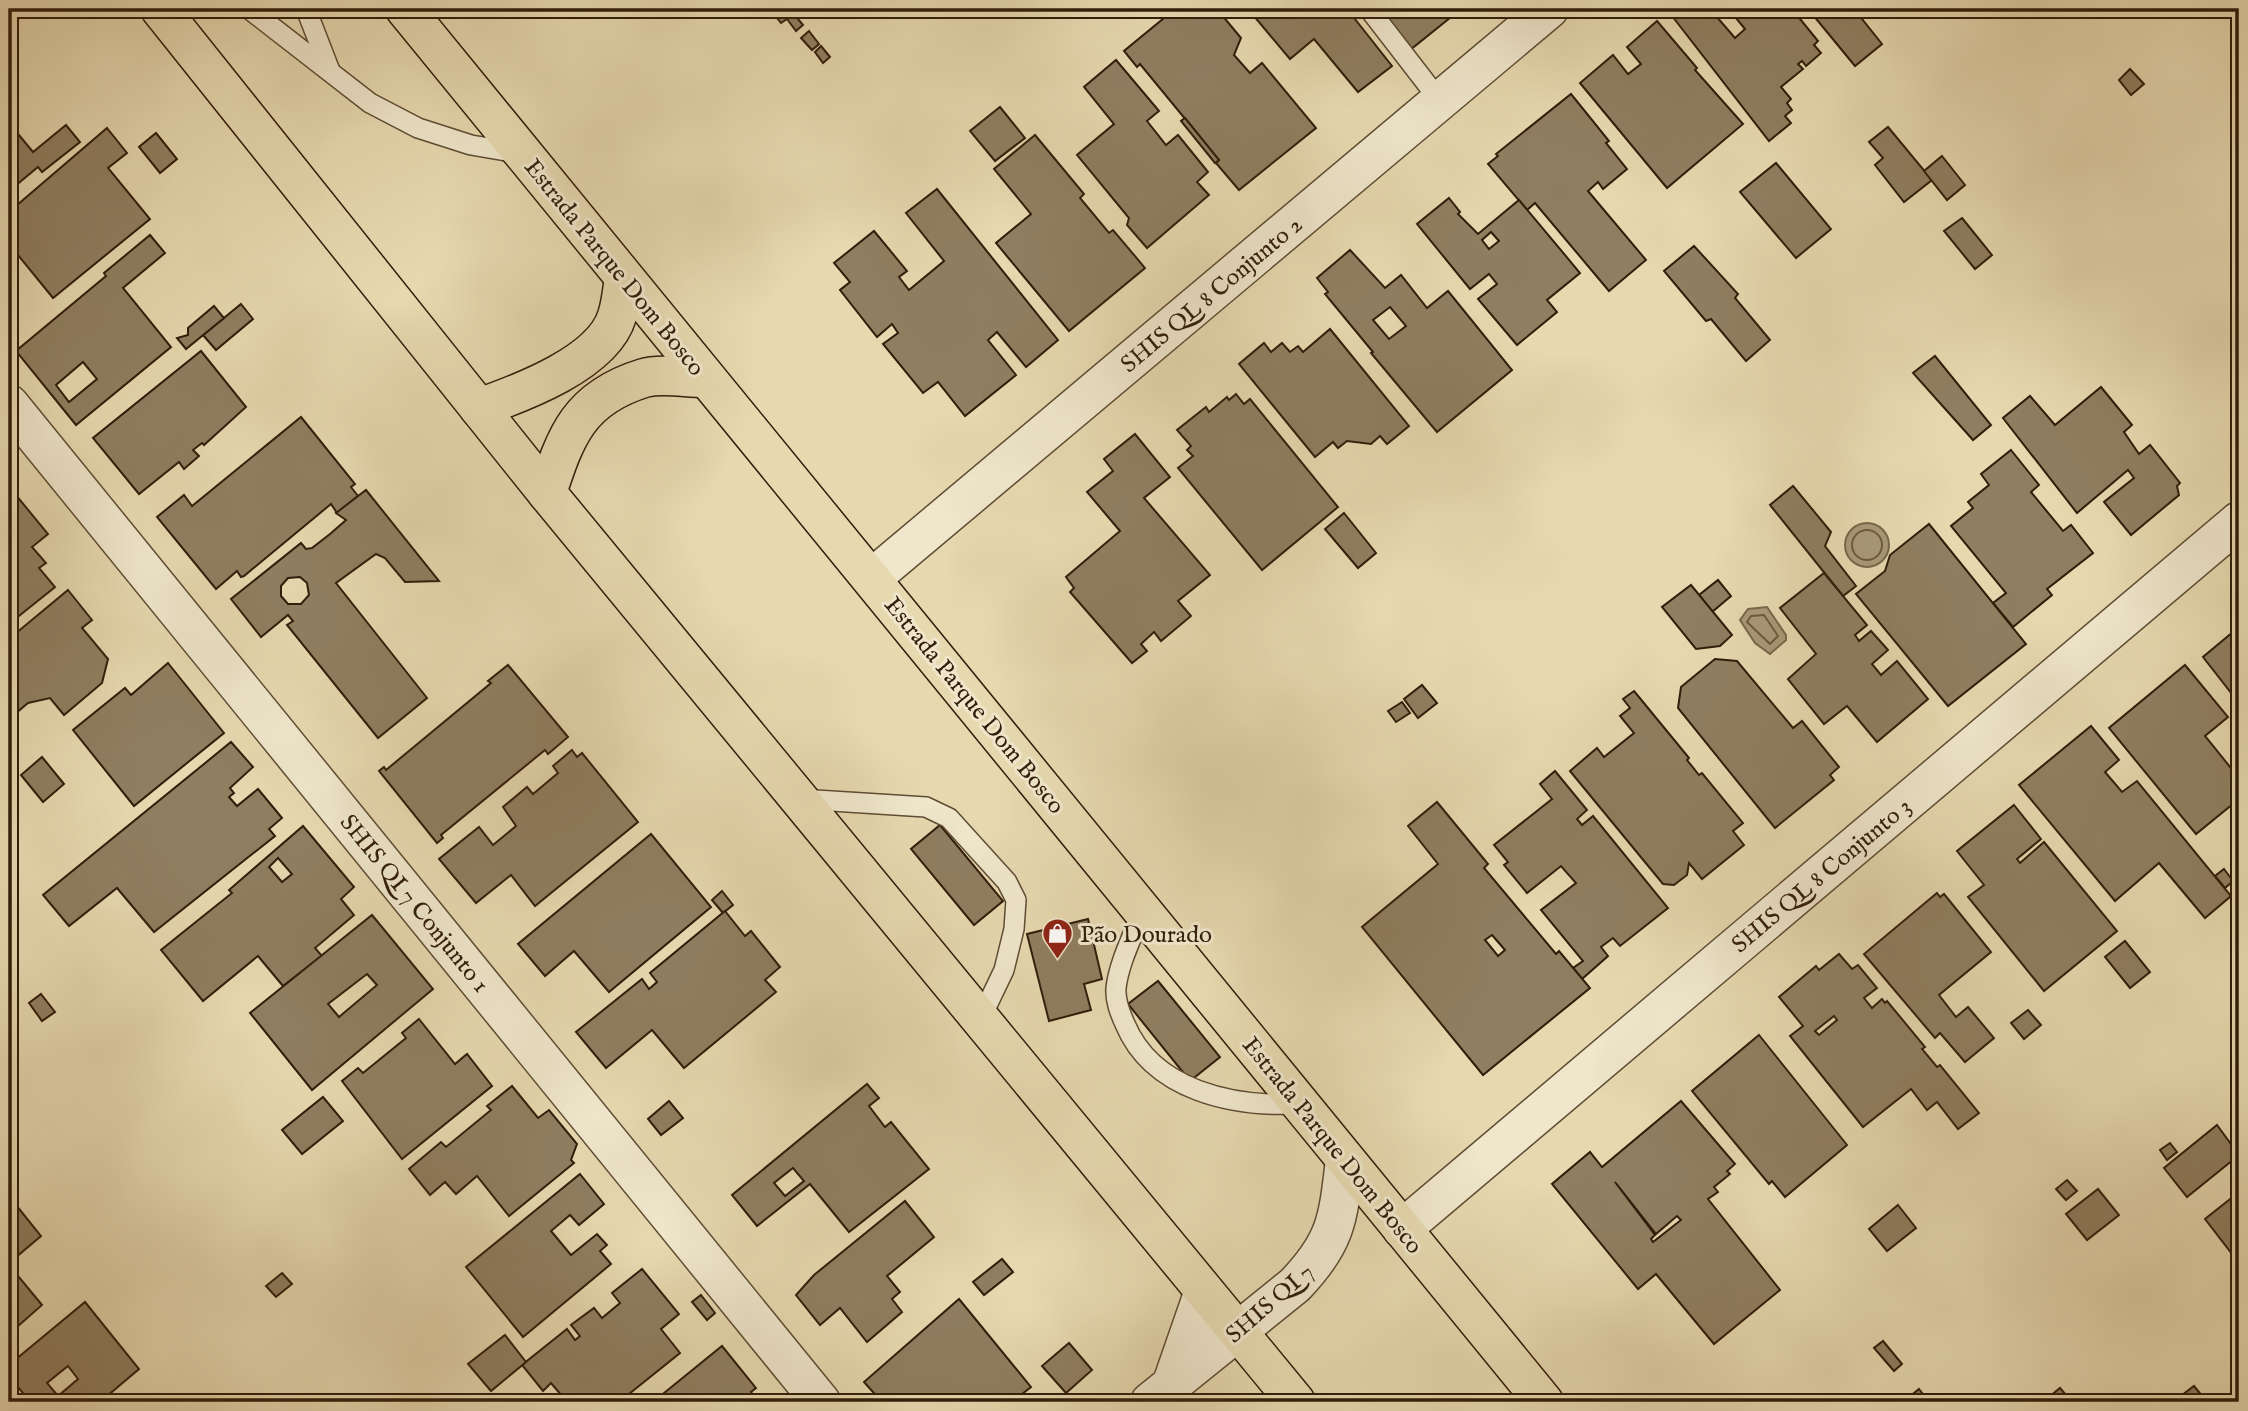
<svg xmlns="http://www.w3.org/2000/svg" width="2248" height="1411" viewBox="0 0 2248 1411" font-family="'IM FELL English',serif">
	<style>
		.water { fill: #a89877; stroke: #78674b; stroke-width: 2 }
		.lines { fill: none; stroke-linecap: round; stroke-linejoin: round }
		.shore { stroke: #6c5a40; stroke-width: 2 }
		.building { fill: #8f7e60; stroke: #301d0a; stroke-width: 2; fill-rule: evenodd }
		.service-casing { stroke: #5e4c33; stroke-width: 22 }
		.minor-casing { stroke: #5e4c33; stroke-width: 41 }
		.tertiary-casing { stroke: #5e4c33; stroke-width: 41 }
		.primary-casing { stroke: #301d0a; stroke-width: 41 }
		.service { stroke: #efe6cb; stroke-width: 19 }
		.minor { stroke: #efe6cb; stroke-width: 38 }
		.tertiary { stroke: #efe6cb; stroke-width: 38 }
		.primary { stroke: #e6d8af; stroke-width: 38 }
		.labels { text-anchor: middle; stroke-width: 6; stroke-linejoin: round; paint-order: stroke }
		.street-label { font-size: 24px; fill: #301d0a; stroke: #efe6cb }
		.poi-label { font-size: 24px; fill: #301d0a; stroke: #efe6cb; text-anchor: start }
	</style>
	<rect width="100%" height="100%" fill="#e6d8af"/>
	<filter id="stains"><feTurbulence type="fractalNoise" baseFrequency=".00286" numOctaves="4"/><feColorMatrix values="0 0 0 0 .2 0 0 0 0 .09 0 0 0 0 .02 0 0 0 .5 -.17"/></filter>
	<radialGradient id="worn" r=".72"><stop offset=".6" stop-color="#630" stop-opacity="0"/><stop offset="1" stop-color="#630" stop-opacity=".3"/></radialGradient>
	<!-- water -->
	<g class="water">
		<circle cx="1867" cy="545" r="22"/>
		<polygon points="1767,607 1786,635 1786,640 1770,654 1755,643 1740,620 1748,609"/>
	</g>
	<g class="lines">
		<!-- shore -->
		<g class="shore">
			<circle cx="1867" cy="545" r="15"/>
			<polygon points="1764,615 1778,636 1770,644 1747,622 1751,616"/>
		</g>
	</g>
	<!-- building -->
	<g class="building">
		<polygon points="1175,9 1183,14 1189,9 1217,9 1241,38 1234,55 1250,73 1262,63 1316,128 1239,190 1216,163 1219,160 1140,64 1137,67 1124,51"/>
		<polygon points="1248,9 1347,9 1392,66 1358,92 1314,39 1290,59"/>
		<polygon points="1377,9 1461,9 1410,50"/>
		<path d="M1673,9H1792L1818,41L1814,45L1821,53L1806,66L1802,61L1798,64L1803,69L1781,87L1791,99L1787,103L1792,110L1785,116L1791,123L1769,141L1669,12ZM1716,16L1736,18L1745,29L1735,38Z"/>
		<polygon points="1808,9 1854,9 1882,44 1855,66"/>
		<polygon points="783,13 788,18 793,13 803,25 796,31 787,19 781,23 777,18"/>
		<polygon points="1657,21 1697,68 1695,70 1743,124 1667,188 1580,83 1613,55 1628,74 1641,64 1627,47"/>
		<polygon points="809,31 819,44 812,50 801,38"/>
		<polygon points="821,46 830,57 823,63 815,52"/>
		<polygon points="1116,60 1159,111 1147,121 1166,145 1178,135 1208,172 1197,182 1209,195 1147,248 1127,225 1129,218 1077,155 1114,124 1084,87"/>
		<polygon points="2130,69 2144,84 2131,95 2119,80"/>
		<polygon points="1571,94 1609,141 1606,143 1627,169 1603,189 1598,182 1588,191 1646,260 1609,291 1535,203 1527,210 1488,164 1498,156 1496,154"/>
		<polygon points="1000,107 1025,138 995,161 970,131"/>
		<polygon points="1185,118 1219,160 1215,163 1181,121"/>
		<polygon points="9,123 33,152 66,125 80,142 42,172 38,167 9,191"/>
		<polygon points="1888,127 1932,180 1904,202 1875,165 1883,158 1869,142"/>
		<polygon points="107,128 127,153 108,168 150,219 53,298 9,244 9,212"/>
		<polygon points="156,133 177,159 160,173 139,147"/>
		<polygon points="1035,135 1084,194 1080,198 1109,233 1113,230 1145,268 1069,331 996,243 1031,214 994,169"/>
		<polygon points="1942,156 1965,185 1947,200 1924,171"/>
		<polygon points="1776,163 1831,229 1796,258 1740,192"/>
		<polygon points="937,189 1058,340 1026,367 997,332 988,340 1016,375 965,416 938,382 923,393 883,344 898,333 892,324 877,337 840,290 850,282 834,263 874,231 907,271 899,277 909,290 944,261 906,213"/>
		<path d="M1449,198L1460,212L1458,214L1478,234L1519,200L1580,273L1547,300L1557,312L1517,345L1478,299L1497,284L1489,274L1470,289L1417,224ZM1491,232L1499,241L1489,249L1482,240Z"/>
		<polygon points="1962,218 1992,255 1975,269 1944,231"/>
		<path d="M150,235L165,253L123,288L171,347L76,425L16,351L106,276L104,273ZM83,362L97,379L69,402L56,385Z"/>
		<polygon points="1694,246 1738,294 1735,298 1770,340 1746,361 1711,319 1706,321 1664,271"/>
		<path d="M1350,250L1385,288L1401,275L1427,308L1448,291L1512,370L1437,432L1371,353L1373,352L1325,294L1328,292L1317,278ZM1390,307L1406,326L1389,339L1373,320Z"/>
		<polygon points="241,304 253,319 216,350 203,335"/>
		<polygon points="214,306 224,318 186,349 177,338 188,335 188,328"/>
		<polygon points="1330,329 1409,426 1387,444 1380,436 1371,444 1347,441 1338,448 1333,442 1315,457 1239,364 1264,343 1271,352 1282,343 1290,352 1298,346 1303,352"/>
		<polygon points="201,351 246,407 204,445 202,443 193,450 199,456 184,469 179,462 139,494 93,438"/>
		<polygon points="1935,356 1991,425 1973,440 1913,373"/>
		<polygon points="2101,387 2132,425 2124,432 2139,454 2150,445 2180,483 2177,486 2179,495 2131,535 2104,502 2134,478 2128,470 2077,513 2003,418 2030,396 2055,425"/>
		<polygon points="1236,394 1244,404 1250,399 1338,507 1262,570 1178,468 1193,456 1187,450 1191,446 1177,430 1206,407 1209,412 1227,397 1229,400"/>
		<polygon points="301,417 355,484 351,487 358,496 337,513 331,504 244,576 241,577 237,571 216,589 157,517 184,495 192,506"/>
		<polygon points="1135,434 1170,477 1144,498 1210,575 1178,601 1191,616 1161,641 1154,632 1141,644 1147,651 1132,663 1070,592 1074,588 1066,577 1120,531 1087,492 1113,471 1104,459"/>
		<polygon points="2011,450 2039,485 2031,492 2063,531 2071,525 2093,553 2047,589 2052,595 2013,627 1993,603 2006,593 1951,526 1973,508 1968,502 1989,485 1981,474"/>
		<polygon points="1793,486 1831,532 1825,546 1856,586 1843,596 1770,505"/>
		<path d="M366,490L439,581L405,582L385,558L376,554L336,583L427,698L378,738L287,625L293,621L288,615L261,637L231,599L301,543L306,549L312,548L330,534L346,520L336,513ZM300,577L307,583L309,595L301,604H288L281,596V586L288,578Z"/>
		<polygon points="15,494 48,534 32,547 46,563 39,568 55,587 9,624 9,499"/>
		<polygon points="1344,513 1376,553 1358,568 1325,529"/>
		<polygon points="1929,524 2026,644 1948,706 1856,594 1885,571 1890,555"/>
		<polygon points="1824,573 1867,625 1855,635 1859,641 1871,631 1888,650 1872,664 1881,675 1897,661 1928,699 1877,742 1847,706 1824,724 1788,679 1816,654 1780,608"/>
		<polygon points="1718,580 1731,596 1712,612 1699,595"/>
		<polygon points="1691,585 1732,635 1720,646 1696,649 1662,607"/>
		<polygon points="68,590 92,620 82,628 108,659 102,683 64,715 50,698 28,703 9,719 9,639"/>
		<polygon points="2239,627 2239,703 2203,657"/>
		<polygon points="1715,659 1737,661 1793,728 1802,721 1839,767 1830,775 1834,780 1775,828 1678,708 1681,687"/>
		<polygon points="168,663 224,733 134,806 73,730 125,688 131,695"/>
		<polygon points="508,665 568,737 548,754 545,750 441,835 443,838 437,843 379,771 384,767 386,770 491,683 488,681"/>
		<polygon points="2185,665 2228,717 2205,736 2239,778 2239,799 2196,834 2109,728"/>
		<polygon points="1422,685 1437,703 1418,718 1404,699"/>
		<polygon points="1634,691 1689,758 1687,760 1699,775 1702,773 1743,823 1733,831 1744,845 1702,879 1689,863 1687,875 1674,885 1663,884 1570,771 1597,748 1604,757 1634,733 1620,716 1630,708 1623,699"/>
		<polygon points="1402,702 1410,713 1396,722 1388,711"/>
		<polygon points="2091,726 2119,760 2105,772 2122,792 2137,781 2231,896 2205,918 2159,863 2115,901 2019,785"/>
		<polygon points="231,742 253,767 230,788 234,793 229,797 237,806 258,789 282,818 269,829 275,836 154,932 117,888 69,926 43,895"/>
		<polygon points="572,750 577,757 582,753 638,822 535,906 511,875 476,903 439,859 479,827 493,845 516,826 503,807 527,787 533,794 558,773 553,766"/>
		<polygon points="42,757 64,784 43,802 21,775"/>
		<polygon points="1555,771 1587,810 1577,819 1582,825 1593,816 1668,908 1620,946 1613,938 1601,947 1608,956 1582,979 1573,968 1583,961 1541,910 1576,883 1561,866 1527,893 1504,865 1508,862 1494,845 1552,799 1540,784"/>
		<path d="M1437,802L1488,864L1484,868L1556,954L1559,951L1590,988L1483,1075L1362,927L1438,864L1408,826ZM1492,935L1505,950L1498,956L1485,940Z"/>
		<polygon points="2014,805 2041,839 2017,859 2020,863 2044,842 2117,931 2044,991 1968,897 1984,885 1957,851"/>
		<polygon points="940,825 1003,901 974,925 911,849"/>
		<path d="M303,826L354,887L341,899L354,915L315,948L322,956L283,986L258,956L203,1001L161,950L232,893L229,890ZM278,858L292,874L282,882L269,867Z"/>
		<polygon points="651,834 711,907 609,992 574,951 545,976 518,944"/>
		<polygon points="2224,869 2233,881 2225,888 2215,876"/>
		<polygon points="722,891 733,905 723,913 712,900"/>
		<polygon points="1937,893 1940,897 1944,894 1991,952 1939,995 1956,1017 1968,1007 1994,1038 1965,1062 1940,1033 1935,1038 1864,954"/>
		<polygon points="725,911 745,936 751,931 780,967 765,980 776,992 684,1068 652,1030 606,1068 576,1032 642,979 649,989 657,982 650,973"/>
		<path d="M372,915L433,989L312,1090L250,1013ZM367,974L377,985L339,1017L328,1004Z"/>
		<polygon points="1088,919 1102,979 1084,984 1091,1010 1049,1021 1027,934"/>
		<polygon points="2125,941 2150,972 2130,988 2105,957"/>
		<path d="M1839,954L1852,969L1858,965L1877,988L1864,998L1872,1008L1882,999L1885,1003L1887,1001L1925,1047L1922,1049L1937,1067L1940,1065L1979,1113L1958,1129L1937,1102L1927,1110L1911,1089L1863,1127L1790,1036L1803,1026L1779,997L1816,966L1819,970ZM1834,1016L1837,1020L1819,1035L1815,1031Z"/>
		<polygon points="1158,981 1220,1057 1190,1081 1128,1004"/>
		<polygon points="41,994 55,1012 42,1021 29,1003"/>
		<polygon points="2028,1010 2041,1025 2024,1039 2011,1023"/>
		<polygon points="419,1019 455,1064 467,1054 492,1086 402,1159 342,1081 358,1068 363,1073 406,1038 402,1033"/>
		<polygon points="1759,1035 1847,1145 1785,1197 1772,1181 1769,1184 1692,1091"/>
		<path d="M867,1084L879,1098L869,1106L885,1127L891,1122L929,1169L849,1232L810,1184L757,1226L732,1195ZM793,1168L804,1181L785,1196L774,1183Z"/>
		<polygon points="512,1086 538,1118 549,1110 577,1144 571,1160 574,1163 509,1216 477,1176 456,1194 445,1182 430,1195 409,1169 441,1142 446,1147 491,1110 487,1106"/>
		<polygon points="323,1097 343,1121 302,1154 282,1130"/>
		<polygon points="669,1101 683,1118 661,1135 648,1119"/>
		<path d="M1681,1101L1735,1164L1727,1171L1730,1174L1714,1187L1718,1192L1708,1199L1780,1290L1714,1344L1656,1274L1638,1289L1552,1184L1590,1152L1602,1167ZM1615,1182L1656,1234L1677,1216L1681,1220L1653,1242L1651,1239L1655,1235Z"/>
		<polygon points="2217,1125 2239,1155 2187,1197 2164,1168"/>
		<polygon points="2170,1143 2177,1152 2167,1160 2160,1150"/>
		<polygon points="580,1174 604,1204 579,1225 570,1215 551,1231 571,1255 597,1234 607,1245 600,1251 611,1264 523,1337 466,1267"/>
		<polygon points="2067,1180 2077,1191 2066,1200 2056,1189"/>
		<polygon points="2098,1189 2119,1215 2087,1240 2066,1214"/>
		<polygon points="2239,1192 2239,1263 2205,1219"/>
		<polygon points="905,1201 934,1237 887,1276 900,1292 892,1299 902,1312 867,1342 840,1308 820,1325 796,1295 814,1275"/>
		<polygon points="16,1205 41,1236 9,1263 9,1211"/>
		<polygon points="1898,1205 1916,1228 1887,1251 1869,1229"/>
		<polygon points="1002,1259 1013,1272 984,1295 973,1282"/>
		<polygon points="9,1265 42,1305 9,1334"/>
		<polygon points="642,1269 679,1314 661,1329 680,1353 619,1402 567,1402 551,1383 543,1391 522,1365 567,1329 575,1340 580,1336 571,1325 594,1308 602,1318 620,1303 612,1293"/>
		<polygon points="282,1273 292,1284 276,1297 266,1286"/>
		<polygon points="701,1295 715,1313 707,1320 692,1302"/>
		<polygon points="959,1299 1031,1387 1012,1402 895,1402 892,1399 882,1402 864,1382"/>
		<path d="M85,1302L139,1369L100,1402H30L9,1376V1365ZM68,1366L78,1379L58,1396L47,1383Z"/>
		<polygon points="505,1335 526,1362 491,1391 468,1364"/>
		<polygon points="1883,1341 1902,1364 1894,1371 1874,1348"/>
		<polygon points="1069,1343 1092,1370 1066,1393 1042,1366"/>
		<polygon points="722,1346 756,1388 751,1392 758,1402 653,1402"/>
		<polygon points="2194,1386 2207,1402 2173,1402"/>
		<polygon points="2060,1388 2072,1402 2043,1402"/>
		<polygon points="1919,1389 1929,1402 1903,1402"/>
	</g>
	<g class="lines">
		<defs>
			<g id="service">
				<polyline points="249,9 370,103 418,128 471,145 519,153"/>
				<polyline points="306,9 330,71"/>
				<polyline points="1369,9 1440,101"/>
				<polyline points="800,799 926,807 949,818 1007,882 1016,900 1014,929 1004,970 980,1020"/>
				<path d="M1142,912C1133,936 1119,962 1116,988C1115,1001 1120,1013 1125,1024C1153,1091 1233,1107 1298,1104"/>
			</g>
			<g id="minor">
				<polyline points="9,404 821,1402"/>
				<polyline points="872,578 1549,9"/>
				<polyline points="1402,1229 2239,521"/>
			</g>
			<g id="tertiary">
				<polyline points="1171,1386 1204,1291"/>
				<path d="M1150,1402L1295,1285C1337,1241 1338,1219 1345,1160"/>
			</g>
			<g id="primary">
				<polyline points="160,9 547,493 1296,1402"/>
				<polyline points="405,9 1544,1402"/>
				<path d="M479,408C521,393 603,363 617,316C621,304 622,290 624,278"/>
				<path d="M547,493C566,435 579,398 644,378C661,373 686,378 704,378"/>
			</g>
		</defs>
		<!-- service casing -->
		<use href="#service" class="service-casing"/>
		<!-- minor casing -->
		<use href="#minor" class="minor-casing"/>
		<!-- tertiary casing -->
		<use href="#tertiary" class="tertiary-casing"/>
		<!-- primary casing -->
		<use href="#primary" class="primary-casing"/>
		<!-- service -->
		<use href="#service" class="service"/>
		<!-- minor -->
		<use href="#minor" class="minor"/>
		<!-- tertiary -->
		<use href="#tertiary" class="tertiary"/>
		<!-- primary -->
		<use href="#primary" class="primary"/>
	</g>
	<!-- icons -->
	<defs>
		<symbol id="shop-pin" viewBox="-11 -11 22 30"><path d="M0 17L-7.5 6A9.5 9.5 0 1 1 7.5 6Z" fill="#8f2418" stroke="#efe6cb"/><path d="M-5-2.5h2.3a2.7 3.5 0 0 1 5.4 0H5L5.5 6h-11ZM-1.5-2.5h3a1.5 2.3 0 0 0-3 0Z" fill="#fff"/></symbol>
	</defs>
	<g fill-rule="evenodd">
		<use href="#shop-pin" x="1040" y="916" width="35" height="47"/>
	</g>
	<g class="labels">
		<!-- street labels -->
		<g class="street-label">
			<text transform="translate(615 267) rotate(51)" y="8">Estrada Parque Dom Bosco</text>
			<text transform="translate(1211 294) rotate(-40)" y="8">SHIS QL 8 Conjunto 2</text>
			<text transform="translate(975 705) rotate(51)" y="8">Estrada Parque Dom Bosco</text>
			<text transform="translate(1821 875) rotate(-40)" y="8">SHIS QL 8 Conjunto 3</text>
			<text transform="translate(415 903) rotate(51)" y="8">SHIS QI 7 Conjunto 1</text>
			<text transform="translate(1333 1145) rotate(51)" y="8">Estrada Parque Dom Bosco</text>
			<text transform="translate(1269 1303) rotate(-41)" y="8">SHIS QI 7</text>
		</g>
		<!-- poi labels -->
		<g class="poi-label">
			<text x="1080" y="942">Pão Dourado</text>
		</g>
	</g>
	<!-- margin -->
	<rect width="2248" height="1411" fill="none" stroke="#e6d8af" stroke-width="35"/>
	<rect x="10" y="10" width="2227" height="1390" fill="none" stroke="#301d0a" stroke-width="3.5"/>
	<rect x="18" y="18" width="2213" height="1376" fill="none" stroke="#301d0a" stroke-width="2"/>
	<rect width="100%" height="100%" filter="url(#stains)"/>
	<rect width="100%" height="100%" fill="url(#worn)"/>
</svg>
